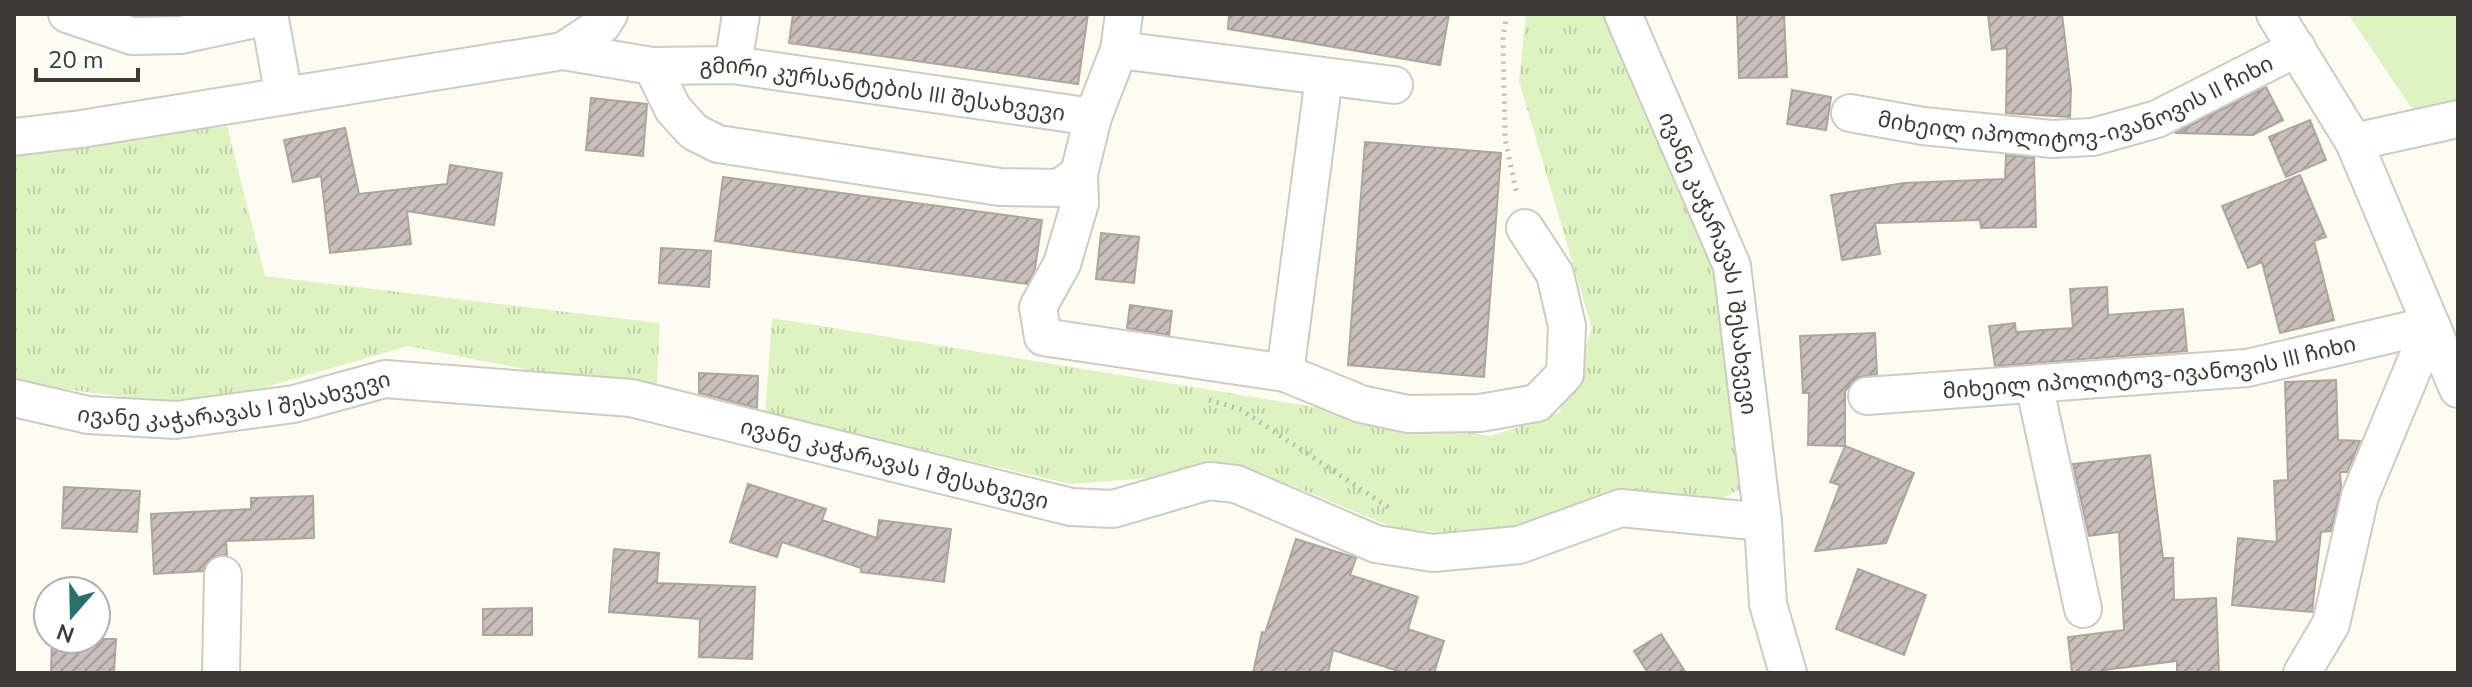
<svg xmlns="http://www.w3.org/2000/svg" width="2472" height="687" viewBox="0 0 2472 687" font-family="'Nunito Sans','Noto Sans Georgian',sans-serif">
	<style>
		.grass { fill: url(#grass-tufts) }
		.green { fill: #ddf3c1 }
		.building { fill: url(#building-hatch); stroke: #ada5a0; stroke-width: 2 }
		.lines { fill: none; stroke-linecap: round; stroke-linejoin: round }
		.minor-casing { stroke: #cecbc3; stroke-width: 40 }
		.path { stroke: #bcb9b3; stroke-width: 5; stroke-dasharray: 2 6; stroke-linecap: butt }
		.minor { stroke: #fff; stroke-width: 36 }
		.labels { text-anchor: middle; stroke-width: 8; stroke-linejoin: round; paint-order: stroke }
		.street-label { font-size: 22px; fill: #3c3b37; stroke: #fff }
	</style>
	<defs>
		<pattern id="grass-tufts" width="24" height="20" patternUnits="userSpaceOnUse" patternTransform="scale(2)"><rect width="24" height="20" fill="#ddf3c1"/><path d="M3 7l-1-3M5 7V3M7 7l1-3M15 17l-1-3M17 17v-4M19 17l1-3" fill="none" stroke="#bfd1a6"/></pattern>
		<pattern id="building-hatch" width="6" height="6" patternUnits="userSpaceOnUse" patternTransform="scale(2)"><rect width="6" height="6" fill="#c8bfbb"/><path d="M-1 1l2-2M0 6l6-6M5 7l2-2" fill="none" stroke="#a49c99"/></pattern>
	</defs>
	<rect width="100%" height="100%" fill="#fefbf3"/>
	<!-- grass -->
	<g class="grass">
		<polygon points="1526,14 1604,14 1711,239 1748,485 1717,501 1514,537 1397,529 1291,485 1226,472 1072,484 765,415 772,318 1491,436 1559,413 1592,329 1519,81"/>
		<polygon points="227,126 265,276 660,323 656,395 408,346 197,407 14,382 14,154"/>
	</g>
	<!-- green -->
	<polygon class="green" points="2348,14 2458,14 2458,108 2413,110"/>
	<!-- building -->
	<g class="building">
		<polygon points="793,14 1088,14 1078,84 789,43"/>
		<polygon points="1229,14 1449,14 1440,65 1228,29"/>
		<polygon points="1737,14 1784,14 1787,77 1739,78"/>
		<polygon points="1988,14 2062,14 2071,89 2070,117 2006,113 2007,48 1992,50"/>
		<polygon points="2266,87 2283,120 2253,135 2175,133"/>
		<polygon points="1792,90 1831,97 1826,130 1787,124"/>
		<polygon points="591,98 647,104 643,156 586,150"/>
		<polygon points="2310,120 2326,160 2286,177 2269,137"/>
		<polygon points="345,128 359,194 447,184 450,165 502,173 494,225 407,211 411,244 330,253 321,176 293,182 284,140"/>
		<polygon points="1365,142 1501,153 1484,377 1348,365"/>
		<polygon points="2006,155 2034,158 2036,227 1981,228 1980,220 1875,223 1880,254 1842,260 1831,195 1904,183 2005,179"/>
		<polygon points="2300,175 2326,237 2314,241 2334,320 2280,333 2262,262 2248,268 2222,206"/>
		<polygon points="723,177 1042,220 1035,269 1027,284 715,241"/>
		<polygon points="1101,233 1139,237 1134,283 1096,279"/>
		<polygon points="661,248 711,251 709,287 659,283"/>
		<polygon points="2107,287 2108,315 2183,309 2187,351 1995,366 1989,326 2015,323 2016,332 2073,328 2070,289"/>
		<polygon points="1130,305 1172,311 1169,335 1127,328"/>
		<polygon points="1875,333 1877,374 1856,378 1845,391 1845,446 1808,445 1809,393 1803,393 1800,336"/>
		<polygon points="699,373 758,376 757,408 699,393"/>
		<polygon points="2336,380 2338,440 2360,441 2347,472 2340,472 2341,487 2331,531 2321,532 2312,612 2232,605 2238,538 2277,542 2274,481 2288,480 2285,382"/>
		<polygon points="1845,446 1914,473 1886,543 1815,551 1840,485 1830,482"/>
		<polygon points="2150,455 2163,558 2173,558 2174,600 2216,598 2219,673 2177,673 2177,661 2104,670 2104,673 2072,673 2068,637 2124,630 2119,532 2089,536 2073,464"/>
		<polygon points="748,484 826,509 822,520 877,538 879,520 951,529 944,582 861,572 861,568 782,542 777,557 730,542"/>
		<polygon points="64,487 140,491 137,532 62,528"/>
		<polygon points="313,496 314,538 226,541 227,555 212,557 203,571 154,574 151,514 251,509 251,498"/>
		<polygon points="1296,539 1356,558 1350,575 1418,597 1408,629 1444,641 1434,673 1404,673 1333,650 1328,673 1253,673 1262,632 1265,633"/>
		<polygon points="614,549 659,553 657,583 755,587 752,659 699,657 700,619 609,612"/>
		<polygon points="1858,569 1926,595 1904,655 1836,629"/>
		<polygon points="532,608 532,635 483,635 483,609"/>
		<polygon points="1661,634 1686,673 1648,673 1634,651"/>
		<polygon points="52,639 116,639 114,673 51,673"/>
	</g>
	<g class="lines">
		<defs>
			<g id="minor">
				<polyline points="67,14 132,36 181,35 269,16"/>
				<polyline points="269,14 284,96"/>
				<path id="s1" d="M1623,14L1732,266L1763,522L1768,604L1788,673"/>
				<polyline points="2275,14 2354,142 2458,389"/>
				<polyline points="1119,50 1394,85"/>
				<polyline points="563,51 602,25 609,14"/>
				<polyline points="733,65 741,14"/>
				<polyline points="652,66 673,109 694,132 718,144 1000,187 1059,188 1079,174"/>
				<path id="s2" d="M1850,113L1923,126L2052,139L2093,137L2157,119L2297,48"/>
				<polyline points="1093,117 1079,174 1080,203 1062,264 1038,307 1043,337 1285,373 1361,404 1408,414 1480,413 1537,403 1565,374 1567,326 1555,274 1525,228"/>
				<path id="s3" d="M14,137L81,129L563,51L652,66L733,65L1093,117L1119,50L1124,14"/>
				<polyline points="2354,142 2458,119"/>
				<polyline points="1285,373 1324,77"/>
				<polyline points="2034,384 2083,609"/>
				<path id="s4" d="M1867,396L2247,368L2431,325"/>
				<path id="s5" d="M14,398L88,415L176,420L294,404L385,379L631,398L1071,507L1113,509L1209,481L1236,484L1376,544L1433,553L1519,545L1621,508L1763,522"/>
				<polyline points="221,673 223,575"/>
				<polyline points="2302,673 2331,624 2360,496 2431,325"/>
			</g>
		</defs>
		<!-- minor casing -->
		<use href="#minor" class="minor-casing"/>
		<!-- path -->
		<g class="path">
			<polyline points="1507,14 1503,36 1505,139 1517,195"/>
			<polyline points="1209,400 1240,409 1391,509"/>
		</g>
		<!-- minor -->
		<use href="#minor" class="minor"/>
	</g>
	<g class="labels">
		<!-- street labels -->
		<g class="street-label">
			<text dy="8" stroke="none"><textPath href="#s2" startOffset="234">მიხეილ იპოლიტოვ-ივანოვის II ჩიხი</textPath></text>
			<text dy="8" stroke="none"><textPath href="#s3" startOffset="878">გმირი კურსანტების III შესახვევი</textPath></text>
			<text dy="8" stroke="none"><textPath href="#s1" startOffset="266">ივანე კაჭარავას I შესახვევი</textPath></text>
			<text dy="8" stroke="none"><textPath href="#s4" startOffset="284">მიხეილ იპოლიტოვ-ივანოვის III ჩიხი</textPath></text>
			<text dy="8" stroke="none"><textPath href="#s5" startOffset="224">ივანე კაჭარავას I შესახვევი</textPath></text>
			<text dy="8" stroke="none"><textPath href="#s5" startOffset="896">ივანე კაჭარავას I შესახვევი</textPath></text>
		</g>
	</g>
	<!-- border -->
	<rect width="2472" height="687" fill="none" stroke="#3c3b37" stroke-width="32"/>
	<!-- north arrow -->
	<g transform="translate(72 615) rotate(200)"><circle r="38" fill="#ffffff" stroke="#b1b1af" stroke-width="2"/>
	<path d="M0-6L14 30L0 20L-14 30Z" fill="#29726c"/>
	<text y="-12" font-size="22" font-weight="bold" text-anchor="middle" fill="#3c3b37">N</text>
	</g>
	<!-- scale -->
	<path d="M36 68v12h102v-12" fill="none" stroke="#3c3b37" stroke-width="4"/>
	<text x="48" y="68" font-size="24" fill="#3c3b37" stroke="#ffffff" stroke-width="6" paint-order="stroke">20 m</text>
</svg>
